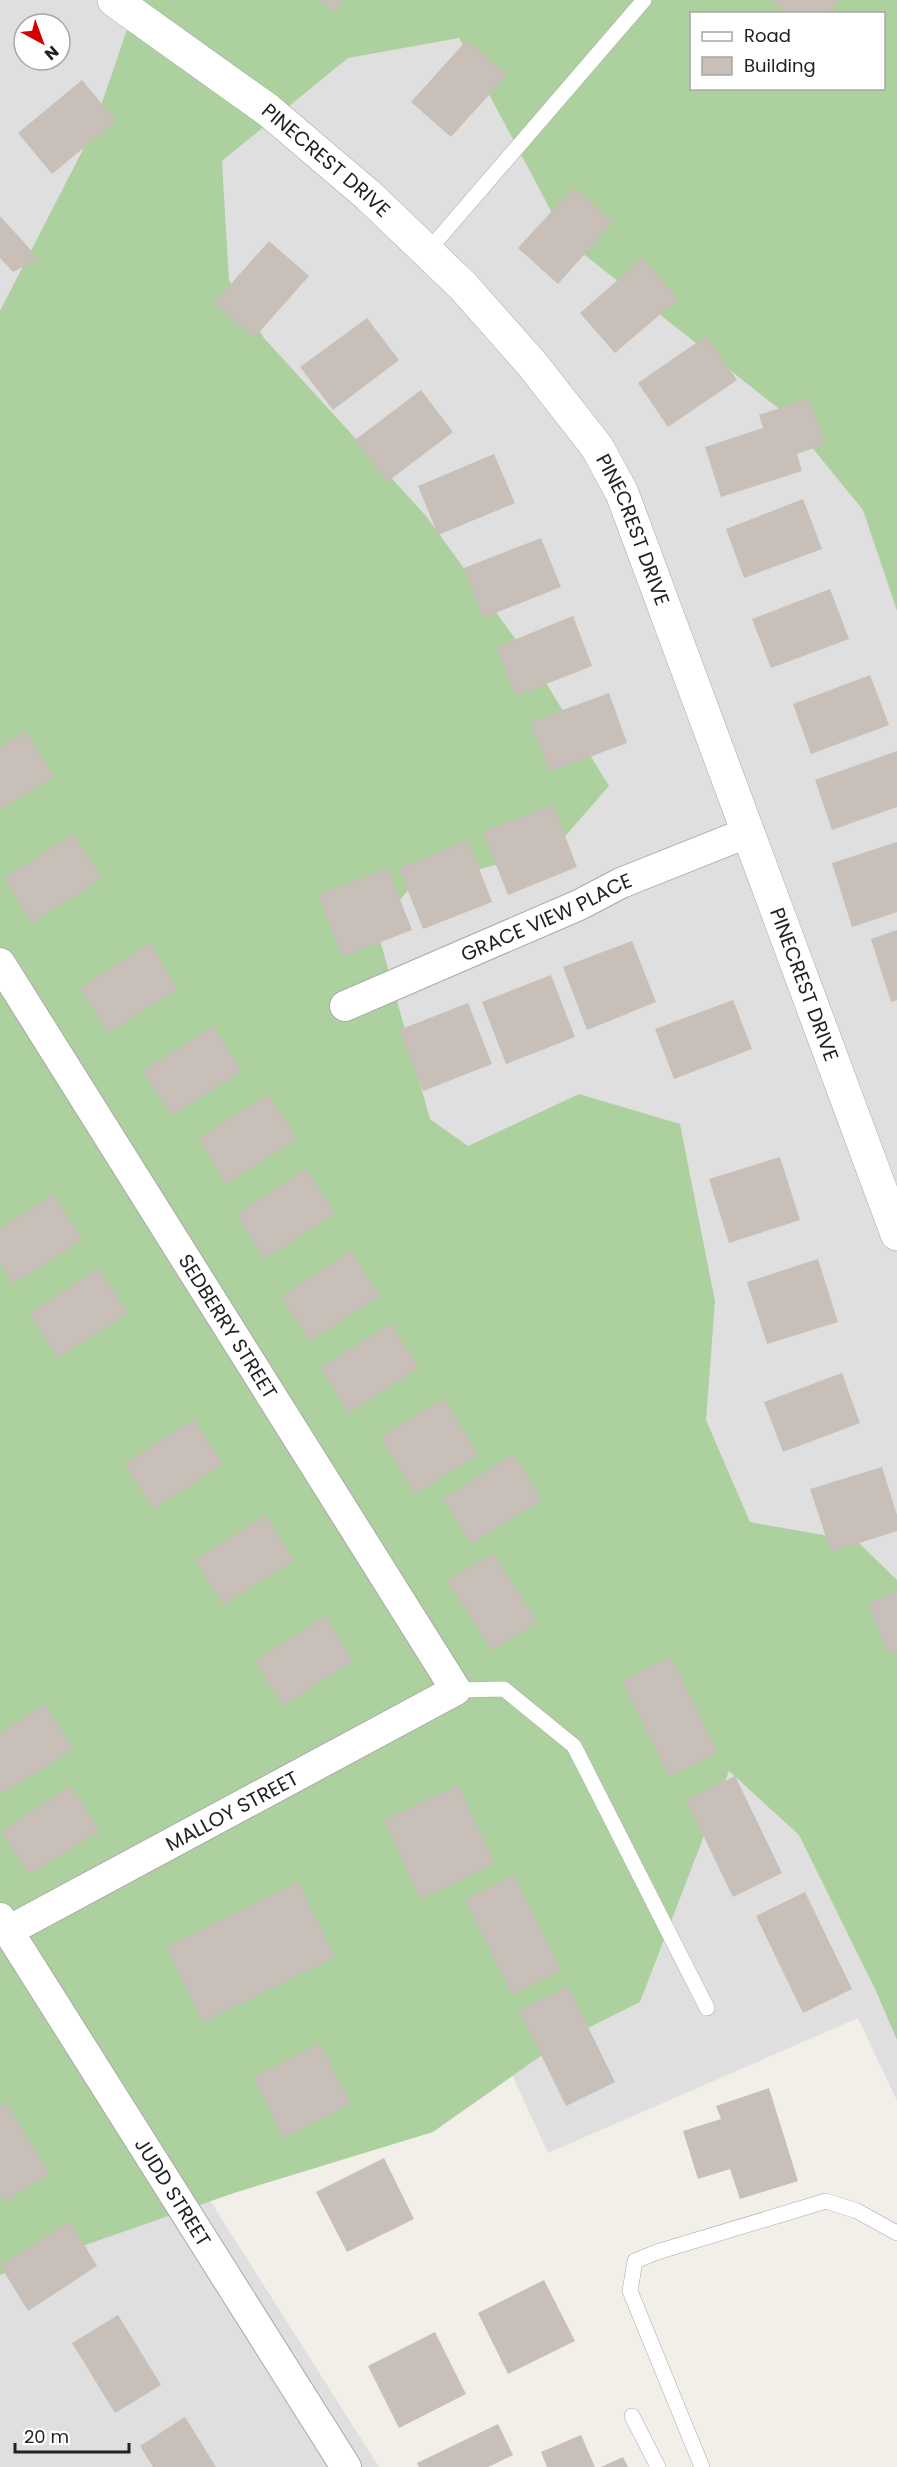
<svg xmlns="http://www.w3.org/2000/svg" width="897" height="2467" viewBox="0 0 897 2467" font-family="Poppins,sans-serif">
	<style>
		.residential { fill: #e0dfdf; fill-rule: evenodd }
		.forest { fill: #add19e; fill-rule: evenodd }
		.building { fill: #c7bfb8 }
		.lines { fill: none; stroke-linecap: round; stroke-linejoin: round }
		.service-casing { stroke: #a9a9a9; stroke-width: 16 }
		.minor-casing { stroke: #a9a9a9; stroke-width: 32 }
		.tertiary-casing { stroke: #a9a9a9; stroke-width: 34 }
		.service { stroke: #fff; stroke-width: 15 }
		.minor { stroke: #fff; stroke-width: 30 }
		.tertiary { stroke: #fff; stroke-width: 33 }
		.labels { text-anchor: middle; stroke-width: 4.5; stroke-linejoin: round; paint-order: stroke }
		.street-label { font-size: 20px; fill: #222; stroke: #fff }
	</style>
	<rect width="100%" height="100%" fill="#f2efe9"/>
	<!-- residential -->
	<path class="residential" d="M0,0H897L884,14H692V88L897,284V2101L858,2018L548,2153L434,1906L45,1940L379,2467H0ZM24,24H60V60H24Z"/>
	<!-- forest -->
	<path class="forest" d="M137,0H897V611L863,510L783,412L567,241L459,38L348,58L222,161L229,280L264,338L426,516L538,670L609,786L553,850L480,869L416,880L377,929L430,1119L468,1146L579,1094L680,1124L715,1301L706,1420L750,1522L857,1541L897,1580V2040L876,1991L799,1835L729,1771L640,2002L562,2041L433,2132L234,2193L0,2275V311L92,132ZM692,14H884V88H692Z"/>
	<!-- building -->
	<g class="building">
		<polygon points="319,0 344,0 334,12"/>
		<polygon points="771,0 840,0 828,14 787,14"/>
		<polygon points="467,40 507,75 451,137 411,102"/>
		<polygon points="82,80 116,121 52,174 18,133"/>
		<polygon points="574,187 613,222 558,284 518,248"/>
		<polygon points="0,216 39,259 13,272 0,258"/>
		<polygon points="269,241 309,276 254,338 214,303"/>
		<polygon points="643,258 678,299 615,353 580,313"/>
		<polygon points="367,318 399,360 333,410 300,367"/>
		<polygon points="706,336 737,380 668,427 638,383"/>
		<polygon points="421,390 453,432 387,482 355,440"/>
		<polygon points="809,398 825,444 797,454 802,471 721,497 705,447 763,428 759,415"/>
		<polygon points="494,454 515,503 438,535 418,486"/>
		<polygon points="803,499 822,549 744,578 726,529"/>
		<polygon points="541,538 561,587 483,618 464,568"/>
		<polygon points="830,589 849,639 771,668 752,619"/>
		<polygon points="573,616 592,666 516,696 496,647"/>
		<polygon points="870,675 889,725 811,754 793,704"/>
		<polygon points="609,693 627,743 549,772 530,722"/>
		<polygon points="25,731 54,776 0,810 0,747"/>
		<polygon points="897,751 897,807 832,830 815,780"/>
		<polygon points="553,805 577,867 508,895 483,832"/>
		<polygon points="74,834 102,879 32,923 4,878"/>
		<polygon points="468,840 492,902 423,929 399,868"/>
		<polygon points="897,842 897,912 852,927 832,863"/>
		<polygon points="388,868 412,930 342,957 318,895"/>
		<polygon points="897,930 897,1000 891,1002 871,939"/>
		<polygon points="632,941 656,1002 587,1030 563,967"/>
		<polygon points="150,943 178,989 108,1033 80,988"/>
		<polygon points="551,975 575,1037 506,1064 482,1002"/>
		<polygon points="733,1000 752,1049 674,1079 655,1029"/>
		<polygon points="468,1003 492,1064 423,1091 399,1030"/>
		<polygon points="213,1026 242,1071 172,1116 143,1071"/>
		<polygon points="268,1094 297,1139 227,1184 198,1139"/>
		<polygon points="780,1157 800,1220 729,1243 709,1179"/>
		<polygon points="306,1169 335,1214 264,1259 236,1214"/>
		<polygon points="54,1194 83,1240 13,1284 0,1263 0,1229"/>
		<polygon points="351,1251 380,1296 310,1341 281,1296"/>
		<polygon points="818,1259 838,1322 767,1344 747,1282"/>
		<polygon points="99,1268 128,1313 58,1358 29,1313"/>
		<polygon points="391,1323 419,1368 349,1413 320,1368"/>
		<polygon points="842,1373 860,1423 783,1452 764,1402"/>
		<polygon points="444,1398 478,1455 415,1494 380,1437"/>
		<polygon points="194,1419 223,1464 153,1509 124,1464"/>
		<polygon points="513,1454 542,1500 471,1544 443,1499"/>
		<polygon points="882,1467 897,1515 897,1531 831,1552 810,1489"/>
		<polygon points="265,1515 294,1560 223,1605 195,1560"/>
		<polygon points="493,1553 537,1622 492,1651 447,1581"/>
		<polygon points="897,1592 897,1649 887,1653 868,1603"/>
		<polygon points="325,1616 353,1661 283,1706 255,1661"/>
		<polygon points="671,1657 718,1753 669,1777 622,1681"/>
		<polygon points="45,1704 73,1749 3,1794 0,1789 0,1733"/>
		<polygon points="735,1776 782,1873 733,1897 686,1800"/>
		<polygon points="458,1785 495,1864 420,1899 384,1820"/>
		<polygon points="71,1786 100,1831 29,1875 1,1831"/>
		<polygon points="514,1875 561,1971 512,1995 465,1899"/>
		<polygon points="298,1882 335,1957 203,2022 166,1947"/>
		<polygon points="805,1892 852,1989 803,2013 756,1916"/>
		<polygon points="568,1986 615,2082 566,2106 519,2010"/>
		<polygon points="320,2043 351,2104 283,2138 253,2077"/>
		<polygon points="769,2088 798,2181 740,2199 730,2169 698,2179 683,2131 721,2119 716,2106"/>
		<polygon points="6,2103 50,2174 4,2202 0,2195 0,2107"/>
		<polygon points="384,2158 414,2219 347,2252 316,2192"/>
		<polygon points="70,2221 97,2266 28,2311 0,2265"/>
		<polygon points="544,2280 575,2341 508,2374 478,2313"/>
		<polygon points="118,2315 161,2385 115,2413 72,2343"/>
		<polygon points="435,2332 466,2394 399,2428 368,2366"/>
		<polygon points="185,2417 216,2467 153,2467 140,2446"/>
		<polygon points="498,2424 513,2455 488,2467 419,2467 417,2463"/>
		<polygon points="581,2435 595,2467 547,2467 541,2452"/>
		<polygon points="623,2457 628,2467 601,2467"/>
	</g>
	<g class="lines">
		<defs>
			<g id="service">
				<polyline points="427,252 644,0"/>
				<polyline points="456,1690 504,1689 574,1746 707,2008"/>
				<polyline points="632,2416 658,2467"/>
				<polyline points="702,2467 630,2291 635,2261 657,2252 826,2201 857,2211 897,2233"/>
			</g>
			<g id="minor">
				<path id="s1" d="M0,963L456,1690L8,1931"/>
				<path id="s2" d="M345,1006L579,905L621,883L749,832"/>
				<path id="s3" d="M0,1918L346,2467"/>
			</g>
			<g id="tertiary">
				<path id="s4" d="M114,0L268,110L368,195L463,286L532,364L597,447L622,493L897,1234"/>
			</g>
		</defs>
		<!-- service casing -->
		<use href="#service" class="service-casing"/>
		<!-- minor casing -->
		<use href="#minor" class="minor-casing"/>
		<!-- tertiary casing -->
		<use href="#tertiary" class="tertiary-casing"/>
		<!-- service -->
		<use href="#service" class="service"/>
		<!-- minor -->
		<use href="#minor" class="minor"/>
		<!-- tertiary -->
		<use href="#tertiary" class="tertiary"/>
	</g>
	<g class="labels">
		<!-- street labels -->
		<g class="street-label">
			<text dy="7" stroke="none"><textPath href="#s4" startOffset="266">PINECREST DRIVE</textPath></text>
			<text dy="7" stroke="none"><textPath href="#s4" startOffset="752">PINECREST DRIVE</textPath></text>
			<text dy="7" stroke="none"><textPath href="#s2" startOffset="220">GRACE VIEW PLACE</textPath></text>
			<text dy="7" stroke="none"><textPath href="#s4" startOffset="1238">PINECREST DRIVE</textPath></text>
			<text dy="7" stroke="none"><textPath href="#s1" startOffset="429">SEDBERRY STREET</textPath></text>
			<text transform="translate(232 1811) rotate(-28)" y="7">MALLOY STREET</text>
			<text dy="7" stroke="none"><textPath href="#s3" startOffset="324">JUDD STREET</textPath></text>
		</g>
	</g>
	<!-- legend -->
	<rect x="690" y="12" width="195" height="78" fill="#ffffff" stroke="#a7a7a7" stroke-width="1.5"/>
	<rect x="702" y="32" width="30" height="9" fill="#ffffff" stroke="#a7a7a7" stroke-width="1.5"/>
	<text x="744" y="42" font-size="18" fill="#222222">Road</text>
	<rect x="702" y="57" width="30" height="18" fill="#c7bfb8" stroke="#a7a7a7" stroke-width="1.5"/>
	<text x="744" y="72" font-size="18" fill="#222222">Building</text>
	<!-- north arrow -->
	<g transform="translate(42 42) rotate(139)"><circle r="28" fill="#ffffff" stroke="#a7a7a7" stroke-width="1.5"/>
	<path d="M0-4.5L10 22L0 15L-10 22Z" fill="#d40000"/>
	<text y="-9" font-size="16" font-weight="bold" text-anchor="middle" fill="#222222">N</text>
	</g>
	<!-- scale -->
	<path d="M15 2443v9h114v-9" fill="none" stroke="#222222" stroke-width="3"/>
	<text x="24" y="2443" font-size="18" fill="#222222" stroke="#ffffff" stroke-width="4.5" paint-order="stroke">20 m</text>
</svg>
